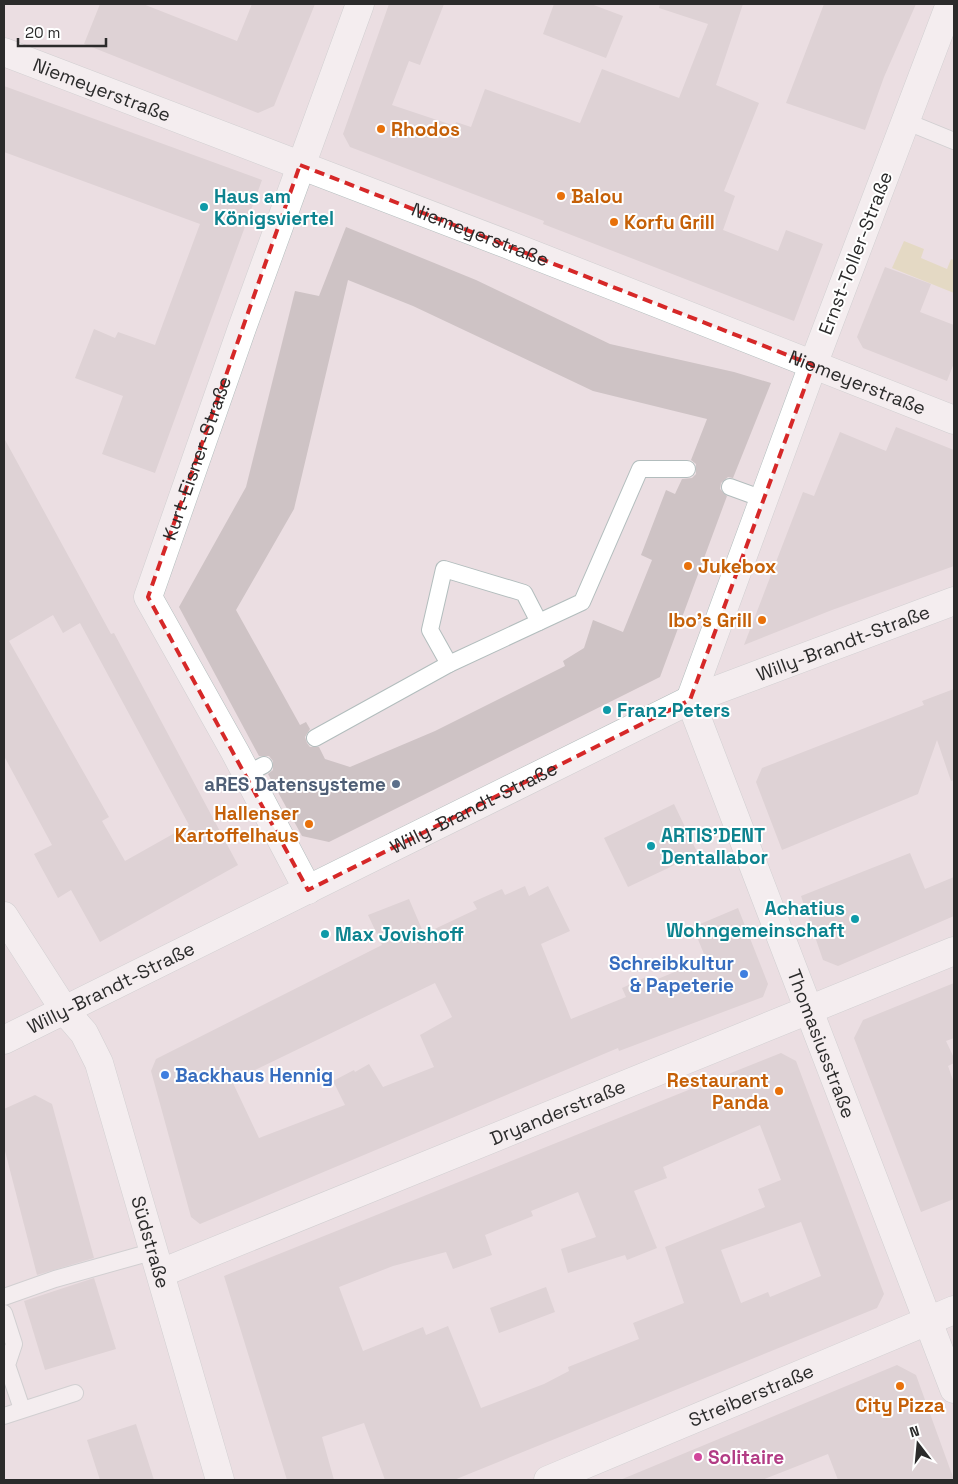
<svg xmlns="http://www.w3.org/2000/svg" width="958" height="1484" viewBox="0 0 958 1484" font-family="'Space Grotesk',sans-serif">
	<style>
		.green { fill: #dcd3a0 }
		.building { fill: #cec3c5; fill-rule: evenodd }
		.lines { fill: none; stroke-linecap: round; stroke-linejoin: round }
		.lane-casing { stroke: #b2bdbd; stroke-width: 18 }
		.street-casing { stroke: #b2bdbd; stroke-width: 29 }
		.secondary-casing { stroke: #b2bdbd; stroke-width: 29 }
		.lane { stroke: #fff; stroke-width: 16 }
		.street { stroke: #fff; stroke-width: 28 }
		.secondary { stroke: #fff; stroke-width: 28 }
		.marked { fill: none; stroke: #d62828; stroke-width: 4; stroke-dasharray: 10 6; stroke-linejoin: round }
		.food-dot { fill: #e8710a; stroke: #fff; stroke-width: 2 }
		.culture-dot { fill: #0f9aa8; stroke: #fff; stroke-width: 2 }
		.service-dot { fill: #5c6f8a; stroke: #fff; stroke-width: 2 }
		.shop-dot { fill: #3f7fe0; stroke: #fff; stroke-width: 2 }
		.hotel-dot { fill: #d1479c; stroke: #fff; stroke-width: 2 }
		.labels { text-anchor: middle; stroke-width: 4; stroke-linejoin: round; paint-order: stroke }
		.street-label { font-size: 19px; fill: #2b2b2b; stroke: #fff }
		.food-label { font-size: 19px; font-weight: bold; fill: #c56008; stroke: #fff; text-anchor: start }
		.culture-label { font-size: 19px; font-weight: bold; fill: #0d838f; stroke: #fff; text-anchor: start }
		.service-label { font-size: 19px; font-weight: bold; fill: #4e5e75; stroke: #fff; text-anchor: end }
		.shop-label { font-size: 19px; font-weight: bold; fill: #366cbe; stroke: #fff; text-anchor: end }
		.hotel-label { font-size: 19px; font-weight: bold; fill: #b23c85; stroke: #fff; text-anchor: start }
	</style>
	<rect width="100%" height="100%" fill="#ebdee2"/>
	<!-- green -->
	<polygon class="green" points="904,241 924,249 921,258 947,269 951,259 954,260 954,293 892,268"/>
	<!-- building -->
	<g class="building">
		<polygon points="100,4 143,4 237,41 252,4 315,4 274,106 258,113 84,44"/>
		<polygon points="389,4 444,4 420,65 409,61 392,105 455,126 456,122 471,127 485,89 580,123 602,69 679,98 708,24 659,8 660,4 743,4 716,85 759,103 724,191 735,196 723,230 778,251 786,230 823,244 794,321 543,224 544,221 350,147 343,134"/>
		<polygon points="554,4 591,4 623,16 606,58 543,34"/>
		<polygon points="824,4 916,4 884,77 865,130 786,103"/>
		<polygon points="4,86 262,180 155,473 102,454 123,396 75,378 94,329 115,338 118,332 155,345 200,224 4,152"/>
		<path d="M346,227L476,280L610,344L734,372L771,383L733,478L728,477L721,483L720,489L727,496L660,677L329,842L302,836L268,774L273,770V761L269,756H259L179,607L246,487L295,291L319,296ZM348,280L413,306L593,391L707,419L691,460L696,464V474L692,478L682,479L675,494L666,490L641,555L652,560L623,632L593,620L584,648L563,661L565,666L435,731L350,767L325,759L319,747H310L307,743L305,737L310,729L306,722L300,725L236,610L294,509Z"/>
		<polygon points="885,267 931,284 920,312 954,325 954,363 947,381 863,348 857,337"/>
		<polygon points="896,427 954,450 954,566 832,610 744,645 803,492 814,496 840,432 886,451"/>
		<path d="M4,438L111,634L114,633L238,865L100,942L71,890L58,898L34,854L52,845L4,756ZM53,615L63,633L80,623L189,825L125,861L102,821L109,817L9,641Z"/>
		<polygon points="954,689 954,780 951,781 937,740 918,794 782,850 756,782 762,768 924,705 922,701"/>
		<polygon points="674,804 698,854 628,887 604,838"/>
		<polygon points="910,853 925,889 954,877 954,916 838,966 823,960 801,896"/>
		<path d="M525,886L529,896L548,886L570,931L541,944L571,1019L626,997L622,988L646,977L648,983L706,959L693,927L738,908L768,984L763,997L619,1051L618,1048L200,1224L191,1217L151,1071L156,1059L382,945L368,915L409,899L424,934L477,909L473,902L502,889L505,895ZM435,983L452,1017L420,1035L434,1067L383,1087L369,1064L355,1072L354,1070L333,1081L345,1105L259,1138L232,1081Z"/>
		<polygon points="954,983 954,1038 946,1041 954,1058 954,1063 948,1066 954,1083 954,1199 921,1212 854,1038 863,1020"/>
		<path d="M781,1053L796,1061L864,1241L884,1294L877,1308L454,1480H385L364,1423L322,1437L334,1480H287L224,1276ZM760,1125L781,1180L758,1189L765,1207L665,1247L684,1303L633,1323L639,1339L568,1367L569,1371L544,1384L481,1408L448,1326L426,1335L423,1327L363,1351L339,1287L393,1266L446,1252L453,1269L492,1255L485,1235L533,1216L531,1211L578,1192L596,1237L561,1249L568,1273L625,1255L627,1260L657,1248L634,1191L667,1178L663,1167ZM801,1222L821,1276L770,1297L768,1292L741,1303L721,1250Z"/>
		<polygon points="35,1095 52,1104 94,1258 37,1275 4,1147 4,1109"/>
		<polygon points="94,1278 116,1349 45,1370 24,1301"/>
		<polygon points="546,1287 555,1312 499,1333 490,1308"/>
		<polygon points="897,1365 916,1375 954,1480 838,1480 828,1454 762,1480 620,1480"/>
		<polygon points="136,1424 154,1480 100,1480 87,1440"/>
	</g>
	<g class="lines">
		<defs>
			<g id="lane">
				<polyline points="905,121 954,141"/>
				<polyline points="730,487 763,499"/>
				<polyline points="449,664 430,630 444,569 524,593 539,622"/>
				<polyline points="315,738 449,664 582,602 640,469 687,469"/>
				<polyline points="247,774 264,765"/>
				<polyline points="4,1297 55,1279 155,1251"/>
				<polyline points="4,1313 14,1344 7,1365 22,1409"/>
				<polyline points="4,1416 75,1393"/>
			</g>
			<g id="street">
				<path id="s1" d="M950,4L813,365L690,700L954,1389"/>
				<path id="s2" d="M4,52L509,245L954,420"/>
				<path id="s3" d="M308,890L235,752L148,597L242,328L360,4"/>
				<path id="s4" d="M65,1011L84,1033L99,1063L220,1480"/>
				<path id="s5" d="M161,1273L954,951"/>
				<path id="s6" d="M548,1480L954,1310"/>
			</g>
			<g id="secondary">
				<polyline points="4,916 65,1011"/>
				<path id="s7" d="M4,1040L690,700L954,601"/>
			</g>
		</defs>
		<!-- lane casing -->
		<use href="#lane" class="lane-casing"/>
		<!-- street casing -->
		<use href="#street" class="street-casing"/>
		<!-- secondary casing -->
		<use href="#secondary" class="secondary-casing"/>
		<!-- lane -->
		<use href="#lane" class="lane"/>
		<!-- street -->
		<use href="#street" class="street"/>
		<!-- secondary -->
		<use href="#secondary" class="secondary"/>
	</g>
	<!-- marked area -->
	<path d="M0 0H958V1484H0ZM300,165L813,365L690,700L308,890L148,597Z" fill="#ebdee2" fill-opacity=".55" fill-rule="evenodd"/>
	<path class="marked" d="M300,165L813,365L690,700L308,890L148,597Z"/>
	<!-- markers -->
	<g class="food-dot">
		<circle cx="381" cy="129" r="5"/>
		<circle cx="561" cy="196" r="5"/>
		<circle cx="614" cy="222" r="5"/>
		<circle cx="688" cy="566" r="5"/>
		<circle cx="762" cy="620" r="5"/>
		<circle cx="309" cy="824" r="5"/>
		<circle cx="779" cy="1091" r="5"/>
		<circle cx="900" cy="1386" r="5"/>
	</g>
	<g class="culture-dot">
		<circle cx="204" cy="207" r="5"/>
		<circle cx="607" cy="710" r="5"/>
		<circle cx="651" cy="846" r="5"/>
		<circle cx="855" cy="919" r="5"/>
		<circle cx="325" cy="934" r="5"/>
	</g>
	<circle class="service-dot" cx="396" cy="784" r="5"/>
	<g class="shop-dot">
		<circle cx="744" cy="974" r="5"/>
		<circle cx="165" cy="1075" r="5"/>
	</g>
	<circle class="hotel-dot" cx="698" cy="1457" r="5"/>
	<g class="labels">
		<!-- street labels -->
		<g class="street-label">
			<text dy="7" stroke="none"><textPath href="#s2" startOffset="105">Niemeyerstraße</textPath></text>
			<text dy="7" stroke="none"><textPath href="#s2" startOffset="510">Niemeyerstraße</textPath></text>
			<text transform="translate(855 253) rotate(-69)" y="7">Ernst-Toller-Straße</text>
			<text dy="7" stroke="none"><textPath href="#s2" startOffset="915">Niemeyerstraße</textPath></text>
			<text dy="7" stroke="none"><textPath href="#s3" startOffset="481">Kurt-Eisner-Straße</textPath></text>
			<text dy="7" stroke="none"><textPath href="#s7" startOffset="929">Willy-Brandt-Straße</textPath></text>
			<text dy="7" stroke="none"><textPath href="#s7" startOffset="524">Willy-Brandt-Straße</textPath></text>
			<text dy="7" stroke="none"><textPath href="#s7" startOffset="119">Willy-Brandt-Straße</textPath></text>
			<text dy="7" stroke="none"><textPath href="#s1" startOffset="1111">Thomasiusstraße</textPath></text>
			<text dy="7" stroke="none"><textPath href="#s5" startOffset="428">Dryanderstraße</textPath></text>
			<text dy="7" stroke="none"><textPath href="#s4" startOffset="249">Südstraße</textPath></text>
			<text dy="7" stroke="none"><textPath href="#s6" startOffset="220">Streiberstraße</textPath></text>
		</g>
		<!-- food labels -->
		<g class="food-label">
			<text x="391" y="136">Rhodos</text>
			<text x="571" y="203">Balou</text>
			<text x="624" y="229">Korfu Grill</text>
			<text x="698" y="573">Jukebox</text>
			<text x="752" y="627" text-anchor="end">Ibo's Grill</text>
			<text x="299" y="820" text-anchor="end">Hallenser<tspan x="299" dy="22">Kartoffelhaus</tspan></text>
			<text x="769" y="1087" text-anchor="end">Restaurant<tspan x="769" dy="22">Panda</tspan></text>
			<text x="900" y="1412" text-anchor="middle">City Pizza</text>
		</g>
		<!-- culture labels -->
		<g class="culture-label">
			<text x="214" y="203">Haus am<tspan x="214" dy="22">Königsviertel</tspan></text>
			<text x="617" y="717">Franz Peters</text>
			<text x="661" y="842">ARTIS'DENT<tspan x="661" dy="22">Dentallabor</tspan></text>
			<text x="845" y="915" text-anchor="end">Achatius<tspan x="845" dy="22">Wohngemeinschaft</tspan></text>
			<text x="335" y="941">Max Jovishoff</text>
		</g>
		<!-- service labels -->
		<g class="service-label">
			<text x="386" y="791">aRES Datensysteme</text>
		</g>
		<!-- shop labels -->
		<g class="shop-label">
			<text x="734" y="970">Schreibkultur<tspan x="734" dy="22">&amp; Papeterie</tspan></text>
			<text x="175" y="1082" text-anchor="start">Backhaus Hennig</text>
		</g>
		<!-- hotel labels -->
		<g class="hotel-label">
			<text x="708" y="1464">Solitaire</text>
		</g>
	</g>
	<!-- border -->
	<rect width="958" height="1484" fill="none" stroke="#2b2b2b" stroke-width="10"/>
	<!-- north arrow -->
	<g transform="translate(918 1444) rotate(344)" stroke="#ffffff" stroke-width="4" paint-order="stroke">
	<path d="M0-4L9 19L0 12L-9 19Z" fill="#2b2b2b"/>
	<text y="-8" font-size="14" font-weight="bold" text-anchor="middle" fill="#2b2b2b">N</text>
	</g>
	<!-- scale -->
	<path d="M18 38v8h88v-8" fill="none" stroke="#2b2b2b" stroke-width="2.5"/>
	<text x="25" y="38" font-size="15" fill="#2b2b2b" stroke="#ffffff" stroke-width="4" paint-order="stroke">20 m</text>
</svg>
